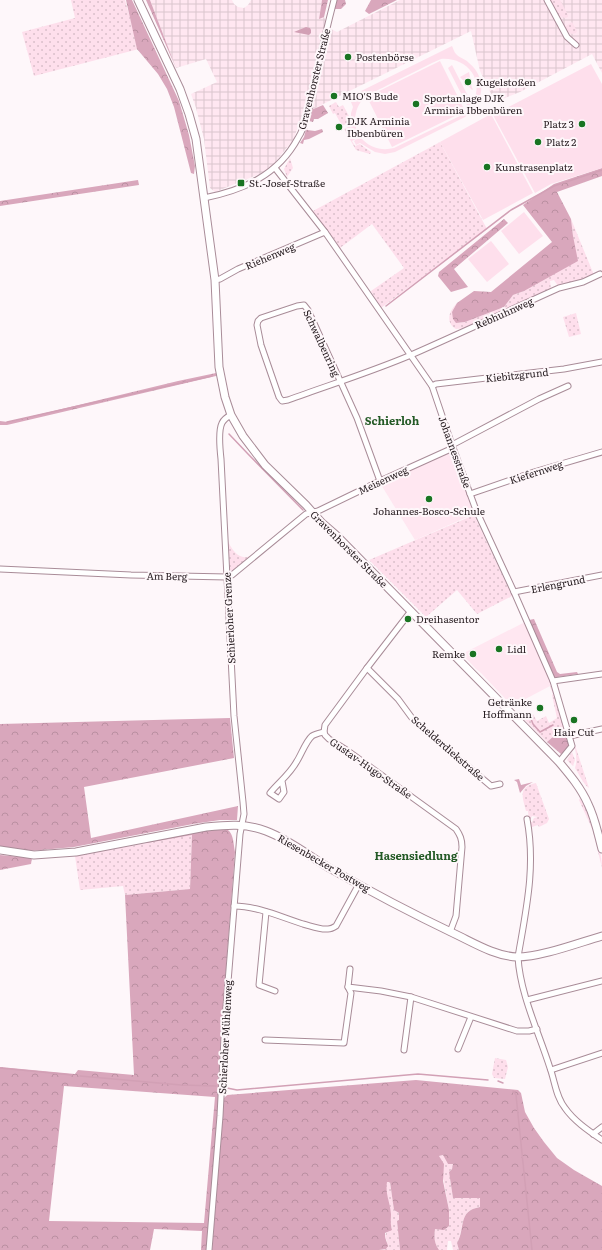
<svg xmlns="http://www.w3.org/2000/svg" width="602" height="1250" viewBox="0 0 602 1250" font-family="Literata,serif">
	<style>
		.built { fill: #ffe7f1 }
		.industrial { fill: url(#industrial-grid) }
		.grass { fill: url(#grass-dots) }
		.forest { fill: url(#forest-crowns); fill-rule: evenodd }
		.pitch { fill: #fedfec; fill-rule: evenodd }
		.water { fill: #d2a0b5 }
		.lines { fill: none; stroke-linecap: round; stroke-linejoin: round }
		.stream { stroke: #d2a0b5; stroke-width: 1.5 }
		.street-casing { stroke: #a98c98; stroke-width: 7 }
		.secondary-casing { stroke: #a98c98; stroke-width: 9 }
		.street { stroke: #fff; stroke-width: 5 }
		.secondary { stroke: #fff; stroke-width: 7 }
		.poi-dot { fill: #197422; stroke: #fef7fa; stroke-width: 1.5 }
		.labels { text-anchor: middle; stroke-width: 4; stroke-linejoin: round; paint-order: stroke }
		.poi-label { font-size: 10px; fill: #241a1e; stroke: #fef7fa; text-anchor: start }
		.street-label { font-size: 10px; fill: #241a1e; stroke: #fef7fa }
		.neighbourhood-label { font-size: 11px; font-weight: bold; fill: #245a26; stroke: #fef7fa }
	</style>
	<defs>
		<pattern id="industrial-grid" width="8" height="8" patternUnits="userSpaceOnUse"><rect width="8" height="8" fill="#ffe7f1"/><path d="M0 4h8M4 0v8" fill="none" stroke="#dac6ce"/></pattern>
		<pattern id="grass-dots" width="8" height="8" patternUnits="userSpaceOnUse"><rect width="8" height="8" fill="#fedfec"/><path d="M2 2h.1M6 6h.1" fill="none" stroke="#dabfca" stroke-width="1.8" stroke-linecap="round"/></pattern>
		<pattern id="forest-crowns" width="20" height="18" patternUnits="userSpaceOnUse"><rect width="20" height="18" fill="#d9a7bc"/><path d="M2 6a3 3 0 1 1 6 0M12 15a3 3 0 1 1 6 0" fill="none" stroke="#ba8fa1"/></pattern>
	</defs>
	<rect width="100%" height="100%" fill="#fef7fa"/>
	<!-- built -->
	<g class="built">
		<polygon points="447,453 452,455 474,514 415,540 380,483"/>
		<polygon points="525,622 552,685 512,706 481,673 476,669 462,654"/>
	</g>
	<!-- industrial -->
	<polygon class="industrial" points="150,0 232,0 234,4 238,7 244,8 248,5 251,0 322,0 319,18 324,17 329,28 337,32 400,0 602,0 602,73 592,54 520,92 495,102 480,71 471,31 303,114 293,140 273,165 262,173 215,192 210,188 204,139 196,108 191,94 217,82 206,59 176,68"/>
	<!-- grass -->
	<g class="grass">
		<polygon points="71,0 125,0 139,49 34,76 22,32 75,18"/>
		<polygon points="549,0 560,0 568,15 568,17 565,18 557,15"/>
		<polygon points="572,22 577,31 576,33 572,34 567,31 566,26"/>
		<polygon points="336,102 339,107 343,105 349,116 348,123 342,126 335,113 333,114 329,106"/>
		<polygon points="350,126 356,139 352,141 355,146 360,144 371,152 370,154 356,150 344,129"/>
		<polygon points="440,142 487,229 381,308 371,291 404,268 372,224 340,248 313,211"/>
		<polygon points="290,158 293,168 287,177 284,169"/>
		<path d="M571,219L594,275L581,280L558,286L554,280L550,281L551,289L546,291L480,321L466,328L456,329C445,322 449,311 457,303L452,312L457,323L465,322L504,307L513,295L524,291L573,236Z"/>
		<polygon points="576,313 581,334 569,337 563,317"/>
		<polygon points="474,515 512,596 477,614 457,590 426,617 369,560"/>
		<path d="M228,541C232,551 241,562 252,555L232,571L229,569Z"/>
		<polygon points="551,686 564,727 547,742 514,709 522,716 525,713 527,717 533,714 537,721 546,716 549,723 557,718 552,695 553,694 550,687"/>
		<path d="M574,742L589,788C583,784 579,774 575,768C578,759 575,751 574,742Z"/>
		<polygon points="572,752 575,760 573,766 567,760"/>
		<path d="M536,783L549,819L547,823L539,827L538,825L532,827L530,826V822H532L534,818L538,817L532,816L530,820L529,821L528,811H526C523,798 517,787 536,783Z"/>
		<path d="M580,798C591,812 602,851 602,868L593,831L579,800Z"/>
		<polygon points="192,835 190,889 125,895 123,886 80,890 75,856"/>
		<polygon points="495,1058 506,1060 508,1067 505,1079 494,1078 492,1074"/>
		<path d="M443,1155L448,1164H453L452,1169L449,1172L453,1198H480V1207C458,1210 465,1228 457,1243L459,1250H453L451,1241H448L447,1250H439C434,1243 434,1238 435,1229L449,1226V1210L439,1156Z"/>
		<polygon points="386,1182 390,1182 394,1210 399,1213 399,1220 397,1221 400,1250 379,1250 386,1249 387,1241 385,1237 386,1233 392,1229 389,1221 391,1214 386,1192"/>
	</g>
	<!-- forest -->
	<g class="forest">
		<polygon points="126,0 132,0 179,101 189,135 195,166 194,174 191,173 174,107 167,89 158,74 137,49"/>
		<polygon points="146,0 150,0 176,68"/>
		<polygon points="322,0 328,0 324,17 319,19"/>
		<polygon points="335,0 345,0 346,4 341,9 334,9"/>
		<polygon points="371,0 397,0 369,14 365,11"/>
		<polygon points="323,105 328,113 318,119 314,119 313,122 309,121 308,120 311,110"/>
		<polygon points="307,126 308,126 307,130 315,131 322,129 323,132 309,139 304,140 303,144 300,143 304,137"/>
		<polygon points="602,168 602,176 557,192 571,219 573,236 578,261 524,291 513,295 504,307 465,322 456,323 453,319 452,312 457,303 474,291 491,292 552,242 523,205 554,184"/>
		<polygon points="138,180 139,185 0,206 0,201"/>
		<polygon points="504,219 508,223 454,269 468,287 451,292 438,276 439,272"/>
		<polygon points="216,373 216,376 7,425 0,425 0,421 8,422 178,381"/>
		<polygon points="534,619 557,672 560,674 577,672 578,674 558,677 553,677 529,620"/>
		<polygon points="230,718 234,758 84,787 91,838 238,806 237,820 220,820 193,824 74,847 30,851 0,847 0,724"/>
		<path d="M564,727C568,738 574,747 561,754L547,742Z"/>
		<polygon points="519,779 521,785 533,782 526,786 520,793 517,782 514,780"/>
		<path d="M222,828C234,829 233,842 235,852L223,1009L218,1085L219,1096L207,1250H201L202,1231L154,1229L150,1250H0V1067L75,1074L78,1070L134,1075L125,895L190,889L192,835L147,843V841ZM64,1086L215,1097L204,1223L49,1221Z"/>
		<polygon points="0,855 32,858 31,864 0,870"/>
		<path d="M416,1080L518,1090L521,1093L525,1112L534,1128L544,1142L557,1158L574,1170L602,1186V1250H459L457,1243C466,1228 457,1211 480,1207V1198H453L449,1172L452,1169L453,1164H448L443,1155L439,1156L444,1164L443,1181L449,1210V1226L444,1230L435,1229C434,1238 434,1243 439,1250H400L397,1221L399,1220V1213L394,1210L390,1182H387C385,1194 390,1202 391,1214C391,1221 390,1222 392,1230L385,1233V1237L388,1246L386,1249L379,1250H212L224,1098L227,1095Z"/>
	</g>
	<!-- pitch -->
	<g class="pitch">
		<path d="M452,46C453,48 454,52 456,54C459,58 466,59 469,63C488,79 484,103 465,117L395,152L385,154L375,152L360,143L356,145L354,141L357,139L351,127V113L353,107L349,97ZM441,59C466,57 485,79 473,102L471,97L468,96L452,65L448,68L469,109L462,115L394,148C382,151 371,148 363,140C352,128 353,109 364,98C370,93 379,90 386,86C401,78 417,71 432,63Z"/>
		<polygon points="440,61 465,111 392,147 367,97"/>
		<polygon points="591,64 602,84 602,168 551,184 535,193 493,115"/>
		<polygon points="469,72 472,88 473,89 472,90 460,77"/>
		<polygon points="491,114 533,193 483,220 440,142"/>
		<polygon points="524,212 543,236 519,254 501,231"/>
		<polygon points="491,241 509,264 487,282 468,259"/>
	</g>
	<!-- water -->
	<polygon class="water" points="306,27 310,28 311,30 311,33 309,35 294,32"/>
	<g class="lines">
		<!-- stream -->
		<g class="stream">
			<polyline points="386,306 511,210 554,186 602,170"/>
			<polyline points="7,422 212,376"/>
			<polyline points="229,434 248,454 303,510"/>
			<polyline points="531,719 533,724 540,732 553,725"/>
			<polyline points="0,1068 72,1075"/>
			<polyline points="80,1076 181,1085 216,1086"/>
			<polyline points="498,1081 503,1083"/>
			<polyline points="227,1088 237,1090 418,1074 488,1080"/>
			<polyline points="513,1091 516,1095 532,1250"/>
		</g>
		<defs>
			<g id="street">
				<polyline points="547,0 567,37 576,45"/>
				<polyline points="275,168 325,232 432,386 452,445 476,510 514,592 553,681 572,746 559,762"/>
				<path d="M204,198C244,190 278,175 298,138C308,122 311,98 315,80C321,53 327,27 334,0"/>
				<polyline points="215,280 220,279 238,269 325,232"/>
				<polyline points="432,386 436,384 564,369 602,362"/>
				<polyline points="452,445 539,399 568,386"/>
				<path d="M380,481L357,418L308,310L304,305L297,306L261,318L258,321L257,325L261,345L279,397L282,401L288,400C329,385 371,372 411,355C461,333 510,310 559,288L583,282L600,274"/>
				<polyline points="470,494 534,472 602,452"/>
				<polyline points="0,569 131,575 227,577 232,575 306,514 318,511 380,481 453,448"/>
				<polyline points="514,592 602,575"/>
				<path d="M411,611L367,668L325,725L324,732L325,735L329,739L348,751L456,829C460,835 462,839 462,847L456,916L450,932"/>
				<polyline points="367,668 398,699 412,718 419,725 491,786 500,784"/>
				<polyline points="553,681 602,674"/>
				<polyline points="570,736 602,729"/>
				<path d="M282,781L284,792L279,799L270,793C279,782 290,774 297,761C301,755 306,741 312,736C315,734 320,733 324,732"/>
				<path d="M527,819C536,867 526,910 518,957C520,994 539,1033 550,1068C555,1082 556,1097 565,1108C574,1121 589,1131 602,1140"/>
				<path d="M234,906C257,906 281,917 303,924C311,926 320,930 328,929C331,929 333,928 336,926L359,884"/>
				<polyline points="266,912 259,985 275,991"/>
				<polyline points="350,969 348,987 381,991 411,997 517,1031 529,1031 537,1029"/>
				<polyline points="527,1000 602,981"/>
				<polyline points="265,1040 344,1043 351,993 348,987"/>
				<polyline points="458,1049 471,1017"/>
				<polyline points="404,1050 411,997"/>
				<polyline points="551,1070 602,1053"/>
				<polyline points="593,1134 602,1127"/>
				<path d="M209,1250L220,1116L225,1019L240,834L244,814L243,802L234,716L221,459C220,450 218,431 222,423C224,419 227,417 231,415"/>
			</g>
			<g id="secondary">
				<path d="M138,0L180,89L189,114L196,139L215,280L219,367L225,397L231,415L243,436L265,465L306,505L322,523L337,536L559,762C570,775 581,788 588,804C595,818 598,834 602,849"/>
				<path d="M0,850L34,855L76,852L206,827C226,825 246,823 266,831C290,840 309,856 331,869C371,892 413,914 455,934C474,943 495,956 517,957C541,957 578,943 602,936"/>
			</g>
		</defs>
		<!-- street casing -->
		<use href="#street" class="street-casing"/>
		<!-- secondary casing -->
		<use href="#secondary" class="secondary-casing"/>
		<!-- street -->
		<use href="#street" class="street"/>
		<!-- secondary -->
		<use href="#secondary" class="secondary"/>
	</g>
	<!-- markers -->
	<g class="poi-dot">
		<circle cx="348" cy="57" r="4"/>
		<circle cx="468" cy="82" r="4"/>
		<circle cx="334" cy="96" r="4"/>
		<circle cx="416" cy="104" r="4"/>
		<circle cx="582" cy="124" r="4"/>
		<circle cx="339" cy="127" r="4"/>
		<circle cx="538" cy="142" r="4"/>
		<circle cx="487" cy="167" r="4"/>
		<rect x="237" y="179" width="8" height="8" rx="2"/>
		<circle cx="429" cy="499" r="4"/>
		<circle cx="408" cy="619" r="4"/>
		<circle cx="499" cy="649" r="4"/>
		<circle cx="473" cy="654" r="4"/>
		<circle cx="540" cy="708" r="4"/>
		<circle cx="574" cy="720" r="4"/>
	</g>
	<g class="labels">
		<!-- poi labels -->
		<g class="poi-label">
			<text x="356" y="61">Postenbörse</text>
			<text x="476" y="86">Kugelstoßen</text>
			<text x="342" y="100">MIO'S Bude</text>
			<text x="424" y="102">Sportanlage DJK<tspan x="424" dy="12">Arminia Ibbenbüren</tspan></text>
			<text x="347" y="125">DJK Arminia<tspan x="347" dy="12">Ibbenbüren</tspan></text>
			<text x="574" y="128" text-anchor="end">Platz 3</text>
			<text x="546" y="146">Platz 2</text>
			<text x="495" y="171">Kunstrasenplatz</text>
			<text x="249" y="187">St.-Josef-Straße</text>
			<text x="429" y="515" text-anchor="middle">Johannes-Bosco-Schule</text>
			<text x="416" y="623">Dreihasentor</text>
			<text x="507" y="653">Lidl</text>
			<text x="465" y="658" text-anchor="end">Remke</text>
			<text x="532" y="706" text-anchor="end">Getränke<tspan x="532" dy="12">Hoffmann</tspan></text>
			<text x="574" y="736" text-anchor="middle">Hair Cut</text>
		</g>
		<!-- street labels -->
		<g class="street-label">
			<text transform="translate(314 79) rotate(-76)" y="4">Gravenhorster Straße</text>
			<text transform="translate(270 256) rotate(-23)" y="4">Riehenweg</text>
			<text transform="translate(504 313) rotate(-24)" y="4">Rebhuhnweg</text>
			<text transform="translate(322 343) rotate(65)" y="4">Schwalbenring</text>
			<text transform="translate(517 375) rotate(-6)" y="4">Kiebitzgrund</text>
			<text transform="translate(455 452) rotate(70)" y="4">Johannesstraße</text>
			<text transform="translate(536 472) rotate(-18)" y="4">Kiefernweg</text>
			<text transform="translate(383 480) rotate(-25)" y="4">Meisenweg</text>
			<text transform="translate(349 549) rotate(45)" y="4">Gravenhorster Straße</text>
			<text transform="translate(167 576) rotate(1)" y="4">Am Berg</text>
			<text transform="translate(558 584) rotate(-11)" y="4">Erlengrund</text>
			<text transform="translate(229 618) rotate(-93)" y="4">Schierloher Grenze</text>
			<text transform="translate(448 748) rotate(41)" y="4">Schelderdiekstraße</text>
			<text transform="translate(371 768) rotate(35)" y="4">Gustav-Hugo-Straße</text>
			<text transform="translate(324 863) rotate(30)" y="4">Riesenbecker Postweg</text>
			<text transform="translate(225 1037) rotate(-87)" y="4">Schierloher Mühlenweg</text>
		</g>
		<!-- neighbourhood labels -->
		<g class="neighbourhood-label">
			<text x="392" y="425">Schierloh</text>
			<text x="416" y="860">Hasensiedlung</text>
		</g>
	</g>
</svg>
